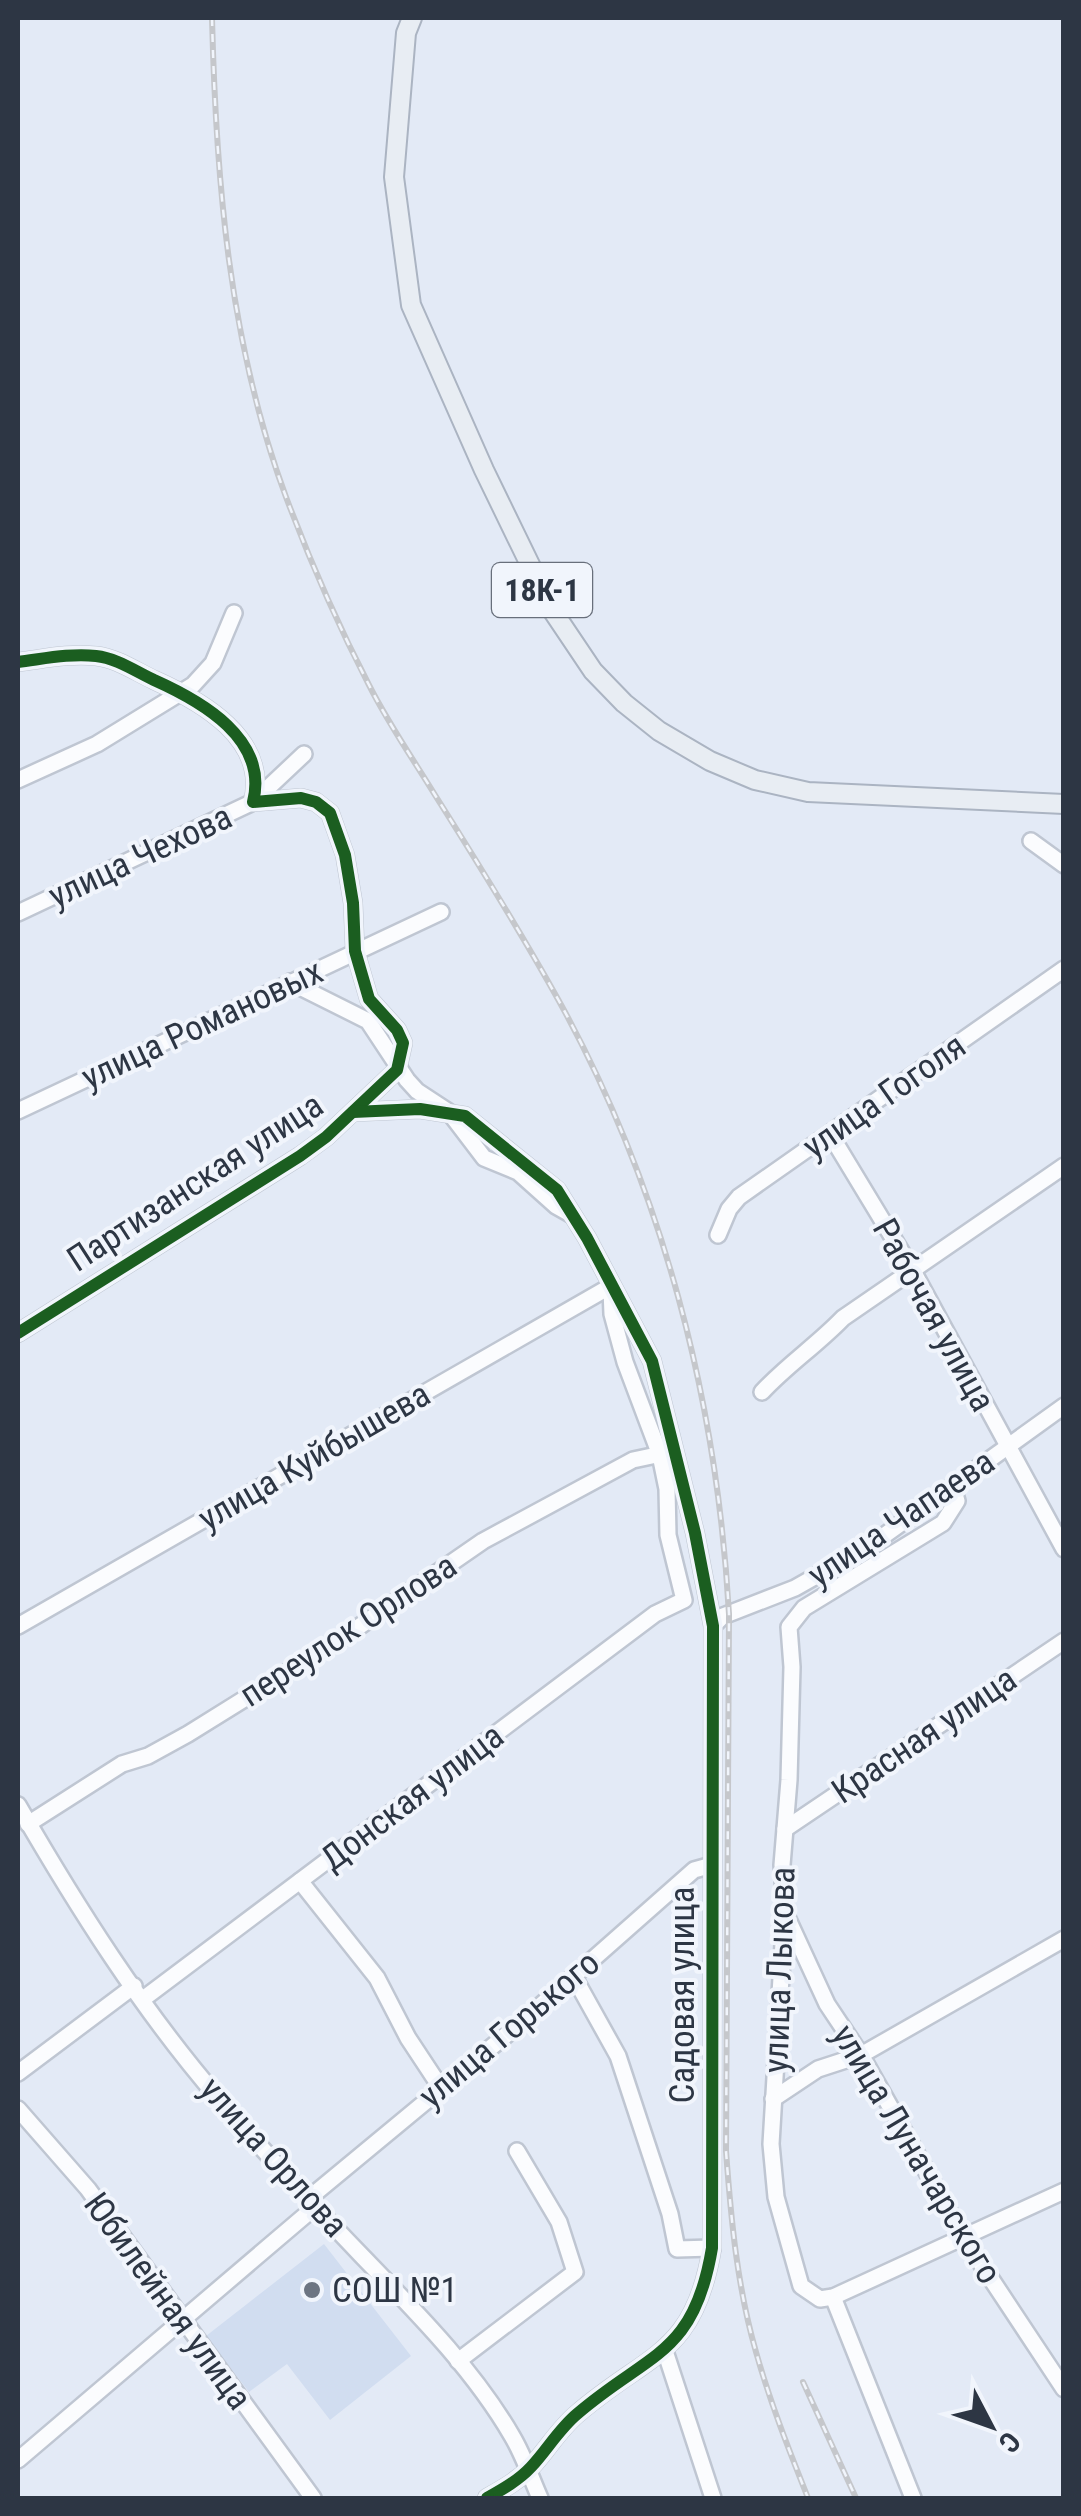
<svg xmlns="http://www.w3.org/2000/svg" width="1081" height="2516" viewBox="0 0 1081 2516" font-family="'Roboto Condensed',sans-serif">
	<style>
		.built { fill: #d1ddf0 }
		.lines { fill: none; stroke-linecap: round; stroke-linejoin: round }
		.minor-casing { stroke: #bfc6d2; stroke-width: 20 }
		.major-casing { stroke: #abb4c2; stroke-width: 22 }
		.minor { stroke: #fbfcfe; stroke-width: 15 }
		.major { stroke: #e8edf3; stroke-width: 18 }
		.rail-casing { stroke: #c5c7cb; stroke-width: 6 }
		.rail { stroke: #f1f5fc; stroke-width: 2.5; stroke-dasharray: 8; stroke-linecap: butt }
		.cycleway-casing { stroke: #f1f5fc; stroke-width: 19 }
		.cycleway { stroke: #1b5e20; stroke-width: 12 }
		.poi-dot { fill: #6d7582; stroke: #f1f5fc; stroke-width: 4 }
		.labels { text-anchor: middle; stroke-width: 8; stroke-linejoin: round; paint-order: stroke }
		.shield { fill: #f1f5fc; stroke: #686f7b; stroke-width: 2.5 }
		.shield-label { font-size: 32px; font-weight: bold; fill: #2d3644 }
		.street-label { font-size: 35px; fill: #2d3644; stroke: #f1f5fc }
		.poi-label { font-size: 35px; fill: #2d3644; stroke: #f1f5fc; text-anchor: start }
	</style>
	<rect width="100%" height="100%" fill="#e3eaf6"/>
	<!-- built -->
	<polygon class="built" points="324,2244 411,2356 330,2420 287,2364 249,2392 206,2336"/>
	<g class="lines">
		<defs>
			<g id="minor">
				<path d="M18,662C43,659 70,653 96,656C116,658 135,671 154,680C201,701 269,739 253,802L301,798L316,802L330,813L345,855L353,903L355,951L369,999L397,1030L403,1043L397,1070L326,1137L300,1156L18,1333"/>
				<polyline points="18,780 97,744 193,685 213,663 234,613"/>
				<polyline points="1031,841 1064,865"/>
				<polyline points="18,913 253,802 304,754"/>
				<polyline points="290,982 368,1021 407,1080 417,1091 449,1112 484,1158 518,1172 556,1206 572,1215"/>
				<polyline points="18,1111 441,912"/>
				<path d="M353,1112L420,1109L465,1116L557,1190L587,1238L652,1361L695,1533L713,1626L712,2248C694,2356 649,2352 577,2414C559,2429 547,2450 531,2467C519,2480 503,2489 487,2498"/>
				<polyline points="830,1134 913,1271 1064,1549"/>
				<polyline points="718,1235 729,1209 739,1197 1064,969"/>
				<path d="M762,1392C787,1365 817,1345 843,1318L1064,1166"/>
				<polyline points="953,1487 957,1501 943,1523 804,1608 789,1627 792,1667 789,1780 782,1865 785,1911 771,2144 776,2197 801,2286 820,2299 833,2297 1064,2191"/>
				<polyline points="18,1626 611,1286"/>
				<polyline points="713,1626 723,1616 795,1588 871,1545 1064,1406"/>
				<path d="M18,1805C77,1907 142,2010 219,2099C265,2153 313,2205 362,2256C416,2312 473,2369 512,2436C524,2456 531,2478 540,2498"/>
				<polyline points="28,1824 122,1764 148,1756 188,1734 347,1635 483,1541 633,1460 666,1453"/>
				<polyline points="785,1829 1064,1641"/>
				<polyline points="300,1881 377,1978 408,2038 441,2088"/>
				<polyline points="786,1915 827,2004 861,2055 964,2238 1064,2389"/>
				<polyline points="574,1977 618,2056 670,2214 677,2249 712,2248"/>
				<polyline points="143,1999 655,1614 684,1600 668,1535 667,1489 660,1455 625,1362 612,1314 611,1290"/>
				<polyline points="18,2073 134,1986"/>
				<polyline points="773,2099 818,2069 861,2055 1064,1939"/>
				<polyline points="18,2109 88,2189 313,2498"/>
				<polyline points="308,2199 523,2021 694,1870 712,1865"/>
				<polyline points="833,2297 913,2498"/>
				<polyline points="665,2351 713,2498"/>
				<polyline points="458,2361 575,2272 559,2222 517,2151"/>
				<polyline points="18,2460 315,2207"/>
			</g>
			<polyline id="major" points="412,18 406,33 394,177 411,305 484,470 552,610 593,671 624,703 659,731 710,761 755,780 808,792 1064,804"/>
		</defs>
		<!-- minor casing -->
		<use href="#minor" class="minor-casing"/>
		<!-- major casing -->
		<use href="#major" class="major-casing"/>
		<!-- minor -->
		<use href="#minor" class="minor"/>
		<!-- major -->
		<use href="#major" class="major"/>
		<defs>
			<g id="rail">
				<path d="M212,18C216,181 229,343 286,497C310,561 338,625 369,685C388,723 413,759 435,795C478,863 520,931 559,1001C663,1190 717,1400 729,1614L726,2151C731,2219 737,2286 756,2352C770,2402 789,2450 808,2498"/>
				<polyline points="803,2382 856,2498"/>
			</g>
		</defs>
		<!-- rail casing -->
		<use href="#rail" class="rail-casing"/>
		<!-- rail -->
		<use href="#rail" class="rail"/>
		<defs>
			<g id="cycleway">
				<path d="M18,662C43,659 70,653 96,656C116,658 135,671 154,680C201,701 269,739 253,802L301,798L316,802L330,813L345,855L353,903L355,951L369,999L397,1030L403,1043L397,1070L326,1137L300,1156L18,1333"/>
				<path d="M353,1112L420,1109L465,1116L557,1190L587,1238L652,1361L695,1533L713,1626L712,2248C694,2356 649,2352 577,2414C559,2429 547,2450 531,2467C519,2480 503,2489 487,2498"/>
			</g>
		</defs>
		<!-- cycleway casing -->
		<use href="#cycleway" class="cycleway-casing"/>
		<!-- cycleway -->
		<use href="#cycleway" class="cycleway"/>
	</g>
	<!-- markers -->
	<circle class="poi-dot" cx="312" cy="2290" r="10"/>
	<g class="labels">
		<!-- shield labels -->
		<rect class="shield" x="492" y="563" width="100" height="54" rx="8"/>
		<g class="shield-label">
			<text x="542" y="601">18К-1</text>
		</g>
		<!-- street labels -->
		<g class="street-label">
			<text transform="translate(140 856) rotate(-25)" y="12">улица Чехова</text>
			<text transform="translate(202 1024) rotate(-25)" y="12">улица Романовых</text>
			<text transform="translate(884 1096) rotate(-35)" y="12">улица Гоголя</text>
			<text transform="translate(195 1182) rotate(-33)" y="12">Партизанская улица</text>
			<text transform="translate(934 1315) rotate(61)" y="12">Рабочая улица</text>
			<text transform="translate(314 1456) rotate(-30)" y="12">улица Куйбышева</text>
			<text transform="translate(901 1518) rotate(-34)" y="12">улица Чапаева</text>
			<text transform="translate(348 1630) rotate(-33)" y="12">переулок Орлова</text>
			<text transform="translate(924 1735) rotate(-34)" y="12">Красная улица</text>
			<text transform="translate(412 1797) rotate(-37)" y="12">Донская улица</text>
			<text transform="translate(779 1970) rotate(-88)" y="12">улица Лыкова</text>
			<text transform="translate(682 1995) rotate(-90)" y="12">Садовая улица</text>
			<text transform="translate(509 2029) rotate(-40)" y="12">улица Горького</text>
			<text transform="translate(917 2154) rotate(59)" y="12">улица Луначарского</text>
			<text transform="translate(274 2157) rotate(48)" y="12">улица Орлова</text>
			<text transform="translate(168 2301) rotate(54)" y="12">Юбилейная улица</text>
		</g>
		<!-- poi labels -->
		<g class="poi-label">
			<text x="332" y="2302">СОШ №1</text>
		</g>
	</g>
	<!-- border -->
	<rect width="1081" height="2516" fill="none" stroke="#2d3644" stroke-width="40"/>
	<!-- north arrow -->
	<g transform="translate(991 2426) rotate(131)" stroke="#f1f5fc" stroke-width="8" paint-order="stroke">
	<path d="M0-8L18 38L0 25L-18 38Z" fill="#2d3644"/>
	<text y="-15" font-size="28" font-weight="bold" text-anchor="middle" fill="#2d3644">С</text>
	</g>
</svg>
